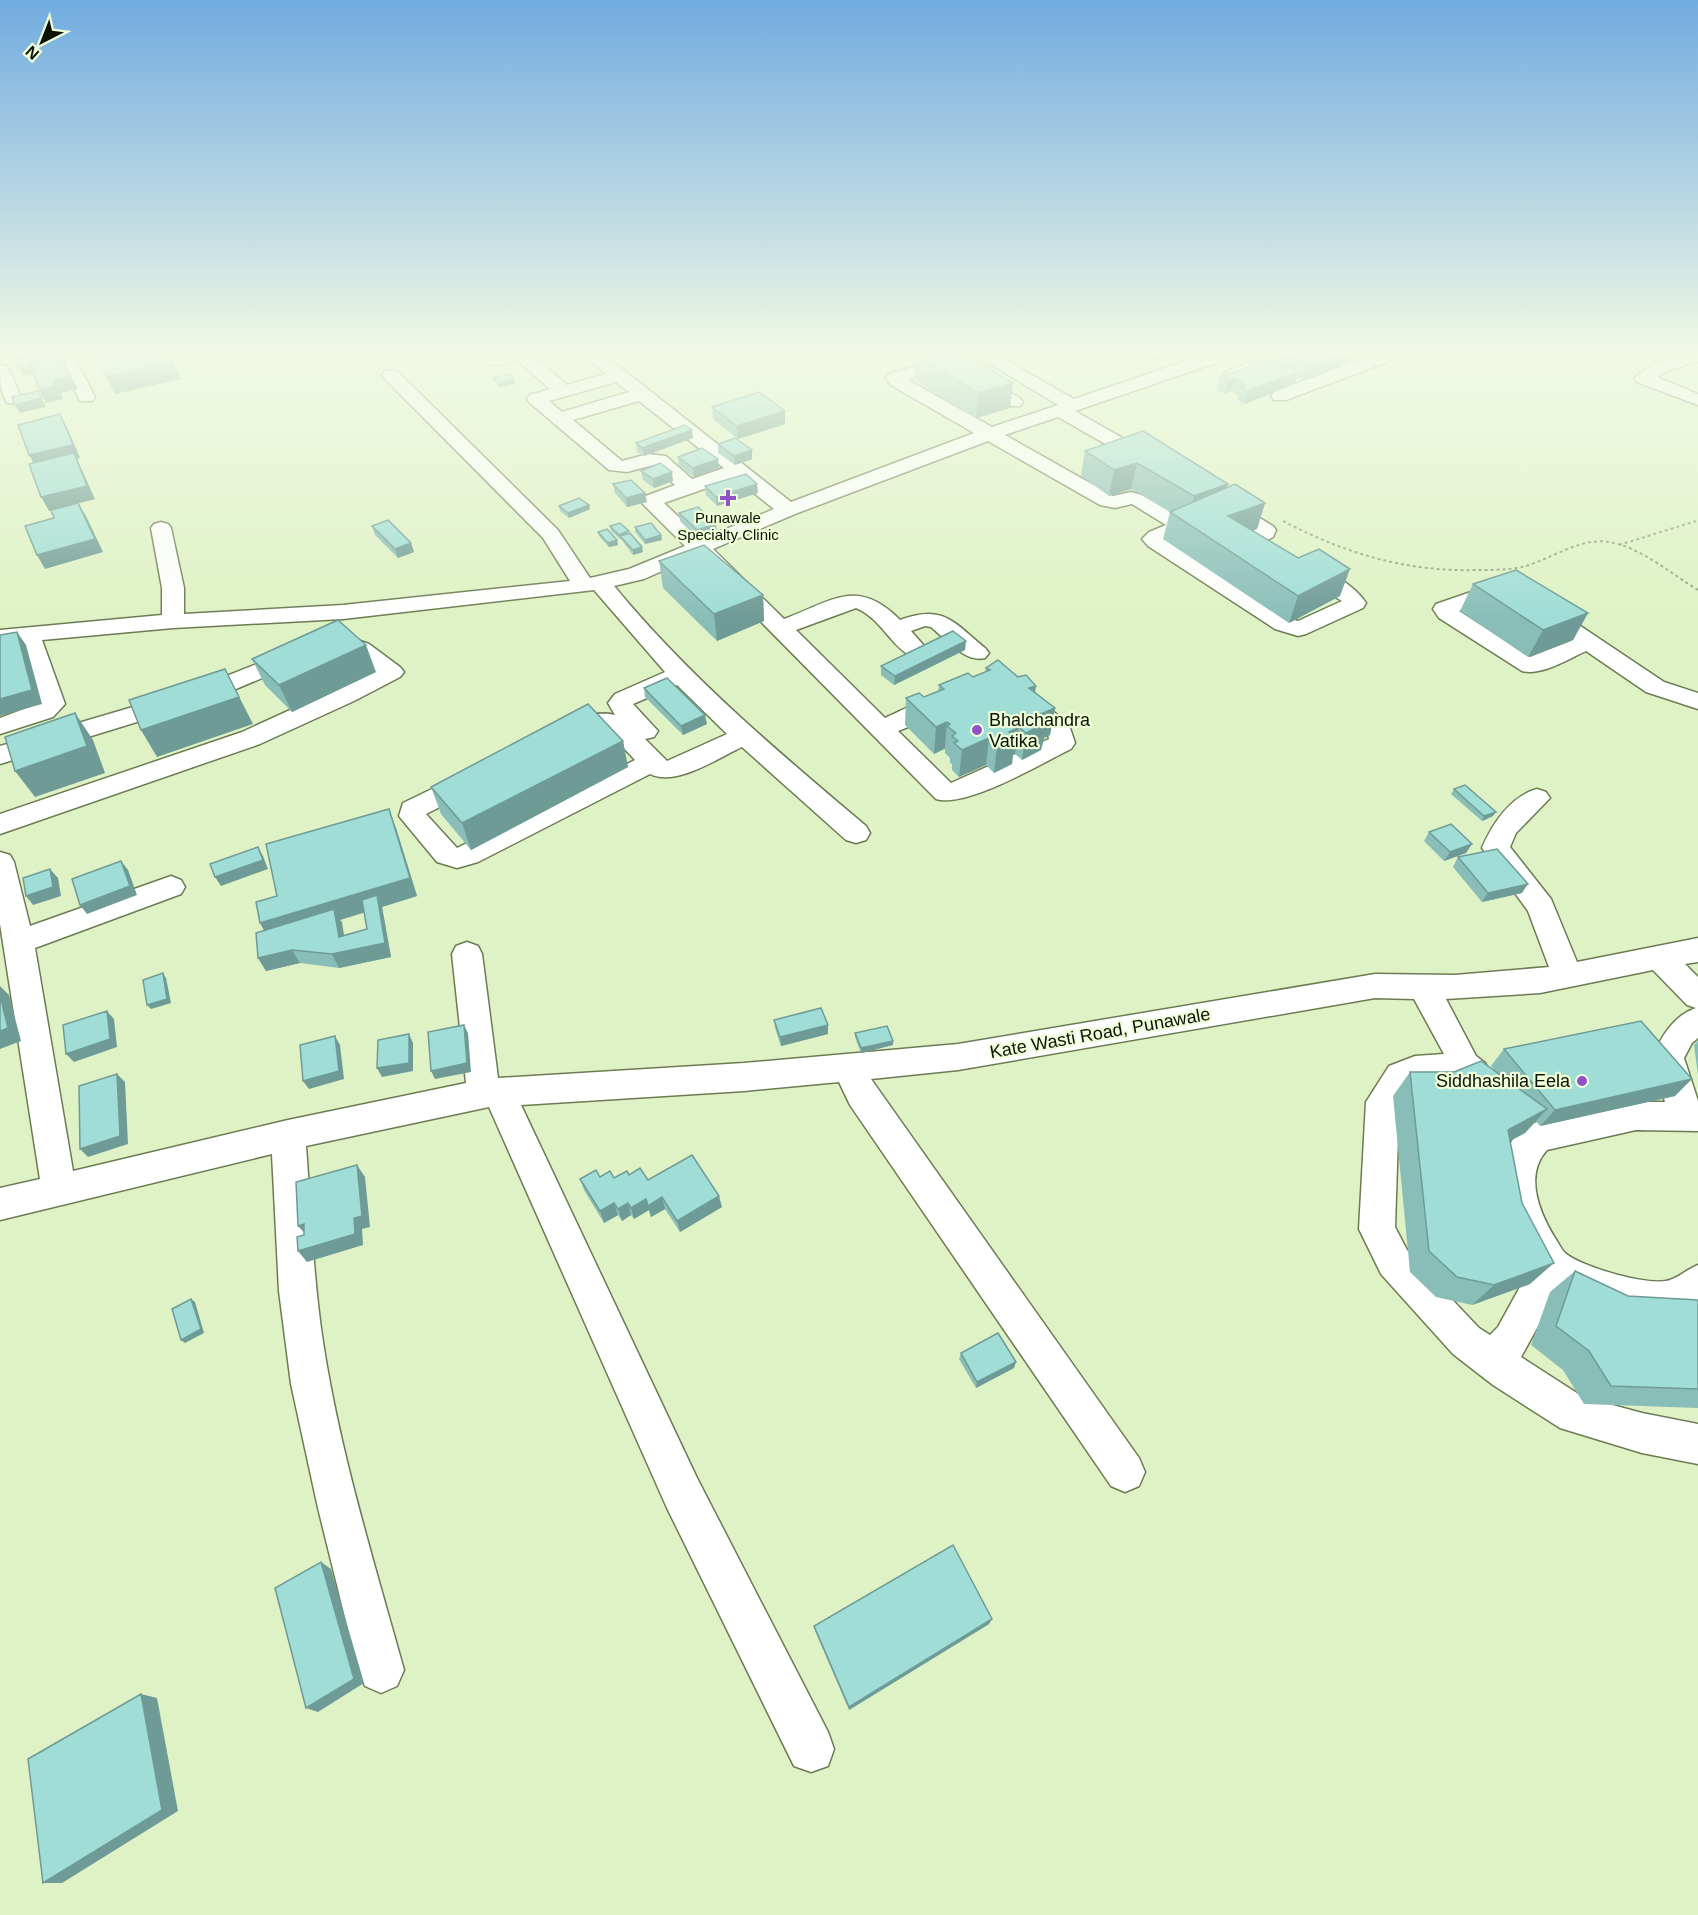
<svg xmlns="http://www.w3.org/2000/svg" width="1698" height="1915" viewBox="0 0 1698 1915" font-family="Arial,sans-serif">
	<style>
		.lines { fill: none; stroke-linecap: round; stroke-linejoin: round }
		.minor-casing { stroke: #6b7c53; stroke-width: 3 }
		.path { stroke: #96a482; stroke-width: 2; stroke-dasharray: 3 3; stroke-linecap: butt }
		.minor { fill: #fff; fill-rule: evenodd }
		.wall { fill: #89beb8; fill-rule: evenodd }
		.shaded-wall { fill: #6f9b96 }
		.building { fill: #9fddd6; stroke: #6f9b96; stroke-width: 1.5 }
		.poi-dot { fill: #9151c7; stroke: #eefed9; stroke-width: 2 }
		.labels { text-anchor: middle; stroke-width: 4.5; stroke-linejoin: round; paint-order: stroke }
		.far-poi-label { font-size: 15px; fill: #0d1304; stroke: #eefed9 }
		.poi-label { font-size: 18px; fill: #0d1304; stroke: #eefed9; text-anchor: start }
		.street-label { font-size: 18px; fill: #0d1304; stroke: #eefed9 }
	</style>
	<rect width="100%" height="100%" fill="#dff2c5"/>
	<g class="lines">
		<defs>
			<g id="minor">
				<polygon points="54,350 71,350 95,397 92,401 80,401"/>
				<path d="M474,350H492L496,355L512,350H541L533,355L567,385L606,374L579,350H598L791,502L974,433L891,385L886,378L889,374L945,358L951,359L1020,398L1023,402L1020,406H1008L943,369L908,380L992,427L1058,405L967,350H988L1074,399L1218,350H1244L1242,354L1075,411L1158,458L1161,462L1158,466H1144L1058,417L1005,435L1113,496L1131,492L1152,498L1178,515L1190,527L1187,531L1166,540L1291,619L1298,621L1342,601L1308,581L1298,579L1295,574L1298,569C1321,564 1354,584 1366,603L1363,608L1306,634L1298,636L1275,629L1148,546L1142,539L1149,532L1166,525L1132,504L1115,508L1100,505L988,441L795,514L713,549L784,619C833,601 857,577 900,620C944,604 953,622 985,648L989,653L985,658C965,663 946,639 931,627L925,626L911,631L926,648L922,653C917,654 913,656 908,654C892,646 879,617 856,608L796,630L885,718C904,710 930,693 951,698L954,704L951,710L898,731L951,783L1049,739L1048,734L1012,702L1009,697L1012,692L1021,689L1030,692L1069,725L1075,743L1071,749C1040,764 967,808 936,799L696,556L644,579L614,586C688,676 777,751 866,826L870,833L866,840L856,843L846,840L742,747C718,758 676,787 650,774L478,862L457,868L437,862L399,816L403,803L461,775L470,772L479,775L483,781L479,787L426,814L457,848L635,760L606,729C587,729 576,748 556,743L552,737C563,720 596,710 615,715L608,703L615,694L665,672L594,590L343,619L173,628L42,640L65,704L53,717L0,734V718L40,703L20,642L0,644V630L162,615V588L151,528L154,524L161,522L168,524L171,528L184,588V614L343,605L570,581L543,538L385,379L382,375L385,371H397L558,530L590,578L629,569L685,546L640,501L643,497L675,485L653,465L627,472L609,470L530,403L527,399L530,395L550,389L517,360C495,366 489,371 474,350ZM616,382L629,392L562,412L549,401ZM639,401L724,468L692,479L666,456L648,454L622,461L573,420ZM735,478L774,509L702,539L664,503ZM677,685L727,734L667,761L645,739L654,737L658,731L633,704Z"/>
				<polygon points="1284,350 1309,350 1307,354 1239,379 1227,379 1224,375 1227,371"/>
				<polygon points="1385,350 1410,350 1408,354 1286,400 1274,400 1271,396 1274,392"/>
				<polygon points="1698,350 1698,361 1667,371 1657,377 1698,394 1698,405 1637,382 1634,378 1655,363"/>
				<path d="M0,365L6,366L9,370L22,399L19,403H7C0,391 0,379 0,365Z"/>
				<path d="M1223,498L1230,500L1273,526L1276,530L1273,537L1250,549L1258,556L1255,561C1243,563 1233,559 1226,549L1231,541L1253,531L1216,508L1213,504L1216,500Z"/>
				<path d="M1503,581L1511,583L1514,588L1511,593L1459,611L1530,657L1571,641L1536,617L1533,612L1536,607L1544,605L1552,607L1664,682L1698,693V709L1646,692L1586,651C1568,659 1542,676 1522,671L1439,618L1433,609L1436,604Z"/>
				<polygon points="337,633 369,644 400,667 404,672 400,677 354,701 260,744 0,834 0,814 242,732 375,671 353,654 329,645 325,640 329,635"/>
				<polygon points="297,648 305,650 309,655 305,660 212,699 0,764 0,746 194,689"/>
				<path d="M1537,789L1546,792L1550,798L1516,833L1510,847L1551,899L1577,962L1698,938V962L1685,964L1698,977V1038L1692,1043L1684,1058L1698,1101V1131L1636,1130L1547,1150C1524,1175 1539,1212 1555,1238C1558,1242 1561,1249 1565,1253C1581,1267 1650,1287 1670,1280C1679,1277 1688,1269 1698,1265V1304C1691,1309 1682,1316 1673,1317C1633,1321 1594,1305 1559,1288L1521,1357L1583,1397L1642,1413L1698,1424V1464L1642,1453L1560,1428L1493,1385L1453,1354L1381,1274L1359,1229L1366,1102L1389,1066L1415,1056L1444,1054L1414,999L1375,998L958,1070L871,1079L1139,1458L1145,1472L1139,1486L1125,1492L1111,1486L850,1105L839,1082L744,1091L521,1105L697,1478L828,1732L834,1749L828,1766L811,1772L794,1766L667,1508L489,1107L306,1146C311,1211 313,1277 323,1342C340,1453 374,1562 404,1670L397,1686L381,1693L365,1686L358,1670L318,1508L291,1384L279,1291L272,1154L0,1220V1188L40,1179L0,924V852L10,855L14,862L30,926L171,876L181,880L185,887L181,894L35,948L73,1171L288,1120L466,1083L452,954L456,946L467,942L478,946L482,954L498,1078L744,1063L958,1044L1375,974L1455,975L1549,967L1528,911L1482,848C1492,824 1511,796 1537,789ZM1653,970L1687,1005L1696,1008C1673,1016 1662,1036 1652,1057L1665,1102H1636L1537,1122C1494,1138 1497,1189 1509,1225C1514,1240 1524,1253 1532,1265L1498,1327L1490,1335L1479,1328L1425,1271L1407,1250L1395,1227L1399,1105L1411,1086L1417,1083L1458,1079L1474,1087L1485,1083L1490,1073L1485,1063L1476,1056L1446,999L1540,993Z"/>
			</g>
		</defs>
		<!-- minor casing -->
		<use href="#minor" class="minor-casing"/>
		<!-- path -->
		<g class="path">
			<path d="M1283,521C1344,553 1406,572 1476,570C1491,570 1507,570 1522,567C1550,560 1580,537 1609,542C1641,547 1671,574 1698,590"/>
			<polyline points="1619,545 1696,521"/>
		</g>
		<!-- minor -->
		<use href="#minor" class="minor"/>
	</g>
	<!-- wall -->
	<g class="wall">
		<polygon points="1131,350 1188,350 1153,362"/>
		<polygon points="1355,350 1379,350 1379,351 1363,358 1354,354"/>
		<polygon points="1278,354 1350,361 1303,380 1297,377 1294,384 1245,404 1237,400 1238,395 1231,391 1225,394 1217,390 1220,377 1276,362 1275,365"/>
		<polygon points="915,356 1013,383 1010,408 976,418 914,380"/>
		<polygon points="712,407 785,411 785,424 738,439 713,419"/>
		<polygon points="692,430 693,438 644,456 637,452 636,443"/>
		<polygon points="718,444 752,450 752,459 735,465 718,453"/>
		<polygon points="1085,451 1228,484 1226,488 1265,503 1257,529 1252,531 1340,596 1289,623 1163,539 1170,512 1131,489 1109,496 1081,476"/>
		<polygon points="678,457 719,468 694,477 679,466"/>
		<polygon points="641,471 673,481 654,488 643,480"/>
		<polygon points="613,484 647,502 627,507 615,493"/>
		<polygon points="705,486 758,493 717,506 706,495"/>
		<polygon points="589,505 590,509 569,518 560,511 559,506"/>
		<polygon points="679,513 716,524 717,533 698,539 680,521"/>
		<polygon points="372,526 411,543 414,552 398,558 375,535"/>
		<polygon points="610,526 629,533 643,552 633,555 621,539 620,539 611,531"/>
		<polygon points="635,527 661,535 662,540 645,544 635,532"/>
		<polygon points="598,532 617,540 618,545 609,547 599,536"/>
		<polygon points="659,561 763,595 764,621 717,641 663,588"/>
		<polygon points="1473,584 1588,613 1573,640 1528,657 1460,611"/>
		<polygon points="965,650 894,685 881,675 881,666"/>
		<polygon points="252,659 376,672 292,712 265,685"/>
		<polygon points="986,668 1035,692 1055,708 1050,735 1044,738 1041,750 1022,760 1015,754 1013,755 1012,764 994,773 986,765 959,777 952,770 952,764 950,763 950,758 945,753 945,749 934,754 905,725 906,698 924,697 938,691 939,685 973,677 985,672"/>
		<polygon points="644,688 707,724 683,735 645,697"/>
		<polygon points="623,741 628,767 471,850 441,814 431,787"/>
		<polygon points="1454,789 1493,816 1482,821 1451,794"/>
		<path d="M396,828L417,896L382,907L391,957L339,968L300,963L266,971L258,958L264,931L260,923L277,896ZM364,912L367,929L344,935L340,920Z"/>
		<polygon points="1429,832 1466,853 1444,861 1424,841"/>
		<polygon points="1458,857 1522,893 1482,902 1453,867"/>
		<polygon points="774,1020 828,1025 828,1034 781,1046 775,1028"/>
		<polygon points="855,1033 893,1045 861,1053 855,1037"/>
		<polygon points="1698,1041 1698,1075 1694,1045"/>
		<polygon points="1504,1049 1675,1096 1540,1126 1536,1121 1525,1133 1510,1141 1530,1284 1472,1305 1436,1297 1410,1272 1393,1096 1410,1072 1495,1071 1491,1066"/>
		<polygon points="629,1175 648,1180 722,1207 680,1232 665,1209 651,1217 649,1210 634,1219 631,1215 622,1221 618,1215 604,1223 584,1190 580,1179 614,1178"/>
		<polygon points="1575,1271 1628,1296 1698,1300 1698,1408 1584,1404 1563,1370 1531,1345 1550,1292"/>
		<polygon points="961,1353 1014,1368 976,1388 959,1359"/>
		<polygon points="989,1624 849,1710 815,1631 814,1626"/>
	</g>
	<!-- shaded-wall -->
	<g class="shaded-wall">
		<polygon points="35,350 54,350 55,354 40,361 17,366 12,358"/>
		<polygon points="74,350 107,350 77,357"/>
		<polygon points="1155,350 1188,350 1153,362"/>
		<polygon points="1350,350 1353,350 1350,361 1303,380 1307,367"/>
		<polygon points="1366,350 1379,350 1379,351 1363,358"/>
		<polygon points="59,351 67,366 24,376 19,368"/>
		<polygon points="1292,355 1289,368 1283,370 1286,358"/>
		<polygon points="173,362 181,379 115,394 107,377"/>
		<polygon points="1298,372 1294,384 1245,404 1248,391"/>
		<polygon points="71,376 78,389 61,393 63,399 46,403 39,390 54,380"/>
		<polygon points="514,379 515,384 499,388 498,384"/>
		<polygon points="1234,379 1231,391 1225,394 1228,381"/>
		<polygon points="1013,383 1010,408 976,418 978,393"/>
		<polygon points="38,391 46,407 20,413 15,405"/>
		<polygon points="785,411 785,424 738,439 737,426"/>
		<polygon points="60,414 67,427 80,458 77,459 95,499 49,511 41,497 37,469 29,455"/>
		<polygon points="692,430 693,438 644,456 642,448"/>
		<polygon points="752,450 752,459 735,465 734,456"/>
		<polygon points="718,459 719,468 694,477 693,468"/>
		<polygon points="1137,463 1131,489 1109,496 1114,470"/>
		<polygon points="672,472 673,481 654,488 653,479"/>
		<polygon points="757,484 758,493 717,506 716,497"/>
		<polygon points="1228,484 1220,510 1188,522 1194,496"/>
		<polygon points="645,493 647,502 627,507 626,498"/>
		<polygon points="78,503 86,516 103,552 45,569 37,555"/>
		<polygon points="1265,503 1257,529 1221,543 1228,516"/>
		<polygon points="589,505 590,509 569,518 568,513"/>
		<polygon points="716,524 717,533 698,539 697,530"/>
		<polygon points="661,535 662,540 645,544 645,540"/>
		<polygon points="617,540 618,545 609,547 608,543"/>
		<polygon points="411,543 414,552 398,558 395,549"/>
		<polygon points="642,547 643,552 633,555 633,550"/>
		<polygon points="1350,569 1340,596 1289,623 1298,596"/>
		<polygon points="763,595 764,621 717,641 714,614"/>
		<polygon points="1588,613 1573,640 1528,657 1543,630"/>
		<polygon points="17,632 26,645 42,704 0,716 0,699"/>
		<polygon points="966,641 965,650 894,685 895,676"/>
		<polygon points="366,645 376,672 292,712 279,685"/>
		<polygon points="225,669 253,724 157,757 141,730"/>
		<polygon points="1036,686 1032,713 1029,688"/>
		<polygon points="1055,708 1050,735 1044,738 1041,750 1022,760 1026,733 1036,716"/>
		<polygon points="75,713 93,740 105,773 35,797 15,771"/>
		<polygon points="705,715 707,724 683,735 681,726"/>
		<polygon points="947,722 945,748 934,754 936,727"/>
		<polygon points="1019,727 1015,754 1013,755 1012,764 994,773 997,746 1009,732"/>
		<polygon points="989,738 986,765 959,777 962,750"/>
		<polygon points="623,741 628,767 471,850 462,823"/>
		<polygon points="389,809 396,828 417,896 382,907 391,957 339,968 332,954 385,943 379,908 340,920 342,922 346,950 339,937 271,941 260,923"/>
		<polygon points="1496,812 1493,816 1482,821 1484,816"/>
		<polygon points="1472,844 1466,853 1444,861 1450,852"/>
		<polygon points="258,847 263,856 268,869 221,886 215,877"/>
		<polygon points="121,861 128,870 137,895 87,914 80,905"/>
		<polygon points="50,869 58,878 61,896 33,905 26,896"/>
		<polygon points="1528,884 1522,893 1482,902 1488,893"/>
		<polygon points="292,950 300,963 266,971 258,958"/>
		<polygon points="163,973 166,978 171,1003 151,1009 147,1005"/>
		<polygon points="0,986 9,995 21,1041 0,1049"/>
		<polygon points="107,1011 114,1019 117,1047 74,1062 66,1054"/>
		<polygon points="464,1025 468,1033 471,1072 435,1079 431,1071"/>
		<polygon points="828,1025 828,1034 781,1046 780,1037"/>
		<polygon points="409,1034 413,1043 413,1071 382,1077 377,1068"/>
		<polygon points="335,1036 340,1045 344,1079 309,1089 303,1081"/>
		<polygon points="893,1041 893,1045 861,1053 861,1048"/>
		<polygon points="117,1074 125,1082 128,1144 88,1157 80,1149"/>
		<polygon points="1692,1079 1675,1096 1540,1126 1555,1110"/>
		<polygon points="1547,1109 1525,1133 1487,1153 1508,1130"/>
		<polygon points="357,1165 365,1177 370,1227 362,1229 363,1245 307,1262 298,1251 354,1218"/>
		<polygon points="719,1196 722,1207 680,1232 677,1221"/>
		<polygon points="662,1197 665,1209 651,1217 649,1210 634,1219 631,1208 646,1199"/>
		<polygon points="614,1203 618,1215 604,1223 600,1211"/>
		<polygon points="628,1203 631,1215 622,1221 618,1209"/>
		<polygon points="304,1224 308,1237 298,1226"/>
		<polygon points="1554,1263 1530,1284 1472,1305 1494,1285"/>
		<polygon points="191,1299 195,1302 204,1333 185,1343 181,1340"/>
		<polygon points="1016,1362 1014,1368 976,1388 977,1382"/>
		<polygon points="321,1562 331,1569 364,1683 318,1712 306,1708"/>
		<polygon points="992,1619 989,1624 849,1710 849,1707"/>
		<polygon points="141,1694 157,1698 178,1811 62,1883 43,1883"/>
	</g>
	<!-- building -->
	<g class="building">
		<polygon points="9,350 35,350 36,353 12,358"/>
		<polygon points="93,350 166,350 173,362 107,377"/>
		<polygon points="934,350 958,350 1013,383 978,393 915,356"/>
		<polygon points="1288,350 1350,350 1307,367 1298,363 1304,361 1292,355 1286,358 1278,354"/>
		<polygon points="59,351 62,358 60,356 30,361 31,365 19,368 16,360"/>
		<polygon points="60,356 71,376 54,380 56,386 39,390 30,361"/>
		<polygon points="1269,359 1276,362 1272,364 1283,369 1288,367 1298,372 1248,391 1240,387 1246,385 1234,379 1228,381 1220,377"/>
		<polygon points="510,374 514,379 498,384 493,378"/>
		<polygon points="38,391 42,398 15,405 12,397"/>
		<polygon points="759,392 785,411 737,426 712,407"/>
		<polygon points="60,414 73,445 29,455 18,425"/>
		<polygon points="685,425 692,430 642,448 636,443"/>
		<polygon points="1143,431 1228,484 1194,496 1137,463 1114,470 1085,451"/>
		<polygon points="735,438 752,450 734,456 718,444"/>
		<polygon points="702,448 718,459 693,468 678,457"/>
		<polygon points="74,453 87,486 41,497 29,464"/>
		<polygon points="660,463 672,472 653,479 641,471"/>
		<polygon points="746,474 757,484 716,497 705,486"/>
		<polygon points="631,480 645,493 626,498 613,484"/>
		<polygon points="1235,484 1265,503 1228,516 1298,558 1319,549 1350,569 1298,596 1170,512"/>
		<polygon points="579,498 589,505 568,513 559,506"/>
		<polygon points="78,503 95,539 37,555 25,526 54,518 51,510"/>
		<polygon points="698,507 716,524 697,530 679,513"/>
		<polygon points="388,520 411,543 395,549 372,526"/>
		<polygon points="620,523 629,531 619,535 610,526"/>
		<polygon points="651,523 661,535 645,540 635,527"/>
		<polygon points="607,529 617,540 608,543 598,532"/>
		<polygon points="630,533 642,547 633,550 620,536"/>
		<polygon points="704,545 763,595 714,614 659,561"/>
		<polygon points="1516,570 1588,613 1543,630 1473,584"/>
		<polygon points="338,620 366,645 279,685 252,659"/>
		<polygon points="953,631 966,641 895,676 881,666"/>
		<polygon points="17,632 32,690 0,699 0,635"/>
		<polygon points="998,660 1018,677 1026,675 1036,686 1029,688 1055,708 1036,716 1046,723 1026,733 1019,727 1009,732 1016,737 997,746 989,738 962,750 954,743 958,741 952,736 956,733 947,726 950,724 947,722 936,727 906,698 919,693 924,697 944,689 939,685 968,673 973,677 990,670 986,668"/>
		<polygon points="225,669 239,697 141,730 129,700"/>
		<polygon points="667,678 705,715 681,726 644,688"/>
		<polygon points="588,704 623,741 462,823 431,787"/>
		<polygon points="75,713 87,746 15,771 5,737"/>
		<polygon points="1465,785 1496,812 1484,816 1454,789"/>
		<polygon points="389,809 410,878 260,923 256,902 277,896 266,844"/>
		<polygon points="1451,824 1472,844 1450,852 1429,832"/>
		<polygon points="258,847 263,860 215,877 210,864"/>
		<polygon points="1497,849 1528,884 1488,893 1458,857"/>
		<polygon points="121,861 130,886 80,905 72,879"/>
		<polygon points="50,869 53,887 26,896 23,878"/>
		<polygon points="377,895 385,943 332,954 292,950 258,958 256,933 334,909 339,937 367,929 362,900"/>
		<polygon points="163,973 167,999 147,1005 143,980"/>
		<polygon points="0,996 8,1028 0,1031"/>
		<polygon points="821,1008 828,1025 780,1037 774,1020"/>
		<polygon points="107,1011 110,1039 66,1054 63,1025"/>
		<polygon points="1641,1021 1692,1079 1555,1110 1504,1049"/>
		<polygon points="464,1025 467,1063 431,1071 428,1032"/>
		<polygon points="887,1026 893,1041 861,1048 855,1033"/>
		<polygon points="409,1034 409,1063 377,1068 378,1040"/>
		<polygon points="335,1036 339,1071 303,1081 300,1045"/>
		<polygon points="1481,1061 1547,1109 1508,1130 1522,1203 1554,1263 1494,1285 1457,1277 1429,1251 1410,1072 1454,1072"/>
		<polygon points="117,1074 120,1136 80,1149 79,1086"/>
		<polygon points="692,1155 719,1196 677,1221 662,1197 648,1206 646,1199 631,1208 628,1203 618,1209 614,1203 600,1211 580,1179 596,1170 600,1177 610,1171 614,1178 627,1171 629,1175 640,1168 648,1180"/>
		<polygon points="357,1165 362,1216 354,1218 355,1234 298,1251 297,1237 304,1235 304,1224 298,1226 296,1182"/>
		<polygon points="1575,1271 1628,1296 1698,1300 1698,1389 1611,1386 1589,1351 1556,1326"/>
		<polygon points="191,1299 201,1329 181,1340 172,1309"/>
		<polygon points="998,1333 1016,1362 977,1382 961,1353"/>
		<polygon points="953,1545 992,1619 849,1707 814,1626"/>
		<polygon points="321,1562 354,1679 306,1708 275,1588"/>
		<polygon points="141,1694 162,1810 43,1883 28,1759"/>
	</g>
	<!-- sky -->
	<linearGradient id="sky" x2="0" y2="1"><stop stop-color="#71abe0"/><stop offset="0.57" stop-color="#f1f9e5"/><stop offset="1" stop-color="#f1f9e5" stop-opacity="0"/></linearGradient>
	<rect width="1698" height="619" fill="url(#sky)"/>
	<!-- markers -->
	<g class="poi-dot">
		<path d="M725 489h6v6h6v6h-6v6h-6v-6h-6v-6h6z"/>
		<circle cx="977" cy="730" r="6"/>
		<circle cx="1582" cy="1081" r="6"/>
	</g>
	<g class="labels">
		<!-- far-poi labels -->
		<g class="far-poi-label">
			<text x="728" y="523">Punawale<tspan x="728" dy="17">Specialty Clinic</tspan></text>
		</g>
		<!-- poi labels -->
		<g class="poi-label">
			<text x="989" y="726">Bhalchandra<tspan x="989" dy="21">Vatika</tspan></text>
			<text x="1570" y="1087" text-anchor="end">Siddhashila Eela</text>
		</g>
		<!-- street labels -->
		<g class="street-label">
			<text transform="translate(1100 1033) rotate(-10)" y="6">Kate Wasti Road, Punawale</text>
		</g>
	</g>
	<!-- north arrow -->
	<g transform="translate(42 42) rotate(222)" stroke="#eefed9" stroke-width="4.5" paint-order="stroke">
	<path d="M0-4.5L10 22L0 15L-10 22Z" fill="#0d1304"/>
	<text y="-9" font-size="16" font-weight="bold" text-anchor="middle" fill="#0d1304">N</text>
	</g>
</svg>
